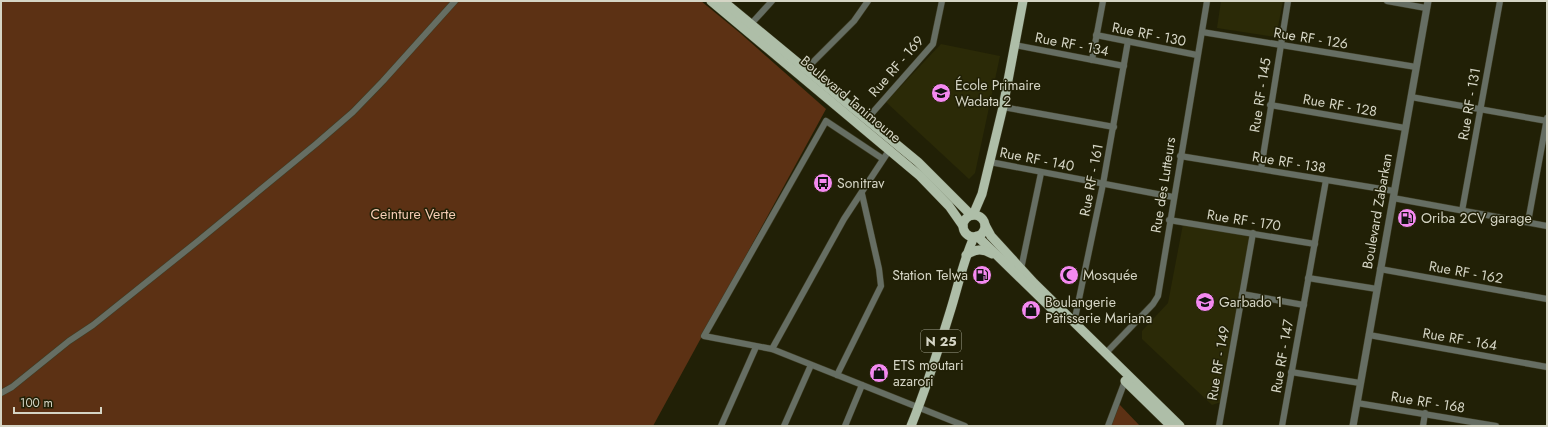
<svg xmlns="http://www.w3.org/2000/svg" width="1548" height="427" viewBox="0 0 1548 427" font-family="Jost,sans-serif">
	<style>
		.built { fill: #2b2a07 }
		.green { fill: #5c3114 }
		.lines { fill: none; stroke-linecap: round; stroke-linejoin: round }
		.minor-casing { stroke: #3e3d25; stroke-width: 7 }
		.tertiary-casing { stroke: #3e3d25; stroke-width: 8 }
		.primary-casing { stroke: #3e3d25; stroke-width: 10 }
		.minor { stroke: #666e63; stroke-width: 6 }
		.tertiary { stroke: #666e63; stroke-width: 7 }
		.primary { stroke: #aebea8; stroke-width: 9 }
		.labels { text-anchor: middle; stroke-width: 3; stroke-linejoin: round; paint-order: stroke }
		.shield { fill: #212006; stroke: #9f9f8c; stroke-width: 1 }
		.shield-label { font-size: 13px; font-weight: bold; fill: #d5d5c5 }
		.street-label { font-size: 14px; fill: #d5d5c5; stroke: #212006 }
		.poi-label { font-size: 14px; fill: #d5d5c5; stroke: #212006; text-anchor: start }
		.park-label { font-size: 14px; fill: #f6cdb5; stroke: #212006 }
	</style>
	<rect width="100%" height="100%" fill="#212006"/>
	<!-- built -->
	<g class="built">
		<polygon points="1221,1 1283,1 1276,37 1217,28"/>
		<polygon points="941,44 1000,56 975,173 969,179 886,102"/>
		<polygon points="1183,224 1251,235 1221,402 1212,405 1142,339 1142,331 1168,303"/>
	</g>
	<!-- green -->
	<g class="green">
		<polygon points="1,1 701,1 740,33 826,109 653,426 1,426"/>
		<polygon points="1119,404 1140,426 1111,426"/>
	</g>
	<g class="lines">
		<defs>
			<g id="minor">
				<polyline points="1387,1 1426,8"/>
				<polyline points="751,24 772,1"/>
				<polyline points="1202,32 1416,67"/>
				<polyline points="1096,35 1197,55"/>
				<polyline points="1015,45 1124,66"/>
				<polyline points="1092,60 1103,1"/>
				<polyline points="805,70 854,21 868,1"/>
				<polyline points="1411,97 1547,121"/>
				<polyline points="1270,105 1405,128"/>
				<polyline points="1003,107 1114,127"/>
				<polyline points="866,120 933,44 942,1"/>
				<polyline points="1180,156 1394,191"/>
				<polyline points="883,159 826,121 704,336 772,349 965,426"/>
				<polyline points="990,162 1173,197"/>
				<polyline points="1261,169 1288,1"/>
				<polyline points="1393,198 1547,226"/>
				<polyline points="1462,211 1500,1"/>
				<polyline points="1169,220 1315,244"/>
				<polyline points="1528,222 1547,118"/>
				<polyline points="1021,269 1041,173"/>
				<polyline points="1380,269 1547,299"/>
				<polyline points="1308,278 1377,289"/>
				<polyline points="1242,294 1304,305"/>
				<polyline points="1074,323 1103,184 1128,41"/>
				<polyline points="1369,335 1547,367"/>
				<polyline points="772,349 844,219 890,149"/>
				<polyline points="1105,354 1153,304 1158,296 1207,1"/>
				<polyline points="1291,372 1360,383"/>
				<polyline points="837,375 881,286 879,269 862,194"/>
				<polyline points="1,393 12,387 69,341 93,325 198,241 316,144 353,112 383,81 455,1"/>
				<polyline points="1357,403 1496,426"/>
				<polyline points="721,426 756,347"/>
				<polyline points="784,426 811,365"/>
				<polyline points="845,426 862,385"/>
				<polyline points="1108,426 1125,381"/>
				<polyline points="1219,426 1253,233"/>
				<polyline points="1282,426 1326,180"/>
				<polyline points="1423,426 1425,413"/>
			</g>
			<polyline id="tertiary" points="1353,426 1428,1"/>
			<g id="primary">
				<polyline points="711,1 920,176 949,206 963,226"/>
				<polyline points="723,1 918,162 971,215"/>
				<polyline points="973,215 982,194 1003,107 1023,1"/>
				<circle cx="974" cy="226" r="11"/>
				<polyline points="985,225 991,236 1034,283 1180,426"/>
				<polyline points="977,236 1052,309"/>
				<path d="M966,255C976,249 982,248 992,254"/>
				<polyline points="1125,381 1171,426"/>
				<path d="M911,426C926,389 938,351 950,312C958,287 963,261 974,237"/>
			</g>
		</defs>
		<!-- minor casing -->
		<use href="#minor" class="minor-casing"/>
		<!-- tertiary casing -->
		<use href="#tertiary" class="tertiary-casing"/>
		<!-- primary casing -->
		<use href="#primary" class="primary-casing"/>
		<!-- minor -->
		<use href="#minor" class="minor"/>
		<!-- tertiary -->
		<use href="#tertiary" class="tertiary"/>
		<!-- primary -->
		<use href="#primary" class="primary"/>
	</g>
	<!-- icons -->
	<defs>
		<symbol id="school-disc" viewBox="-11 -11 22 22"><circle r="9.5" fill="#f489f0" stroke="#212006"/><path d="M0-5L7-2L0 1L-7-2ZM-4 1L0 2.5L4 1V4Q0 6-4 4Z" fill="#111"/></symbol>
		<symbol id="bus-disc" viewBox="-11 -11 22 22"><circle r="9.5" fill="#f489f0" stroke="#212006"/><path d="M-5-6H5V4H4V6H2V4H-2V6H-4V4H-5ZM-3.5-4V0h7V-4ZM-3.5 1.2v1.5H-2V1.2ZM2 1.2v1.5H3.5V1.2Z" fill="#111"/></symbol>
		<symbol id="fuel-disc" viewBox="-11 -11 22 22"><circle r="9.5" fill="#f489f0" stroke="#212006"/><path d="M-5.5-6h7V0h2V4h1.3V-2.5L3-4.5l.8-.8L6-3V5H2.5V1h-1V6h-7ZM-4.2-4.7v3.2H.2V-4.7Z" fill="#111"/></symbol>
		<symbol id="mosque-disc" viewBox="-11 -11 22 22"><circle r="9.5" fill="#f489f0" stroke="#212006"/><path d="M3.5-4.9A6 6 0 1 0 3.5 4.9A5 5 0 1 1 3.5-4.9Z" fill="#111"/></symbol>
		<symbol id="shop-disc" viewBox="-11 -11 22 22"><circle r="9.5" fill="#f489f0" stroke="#212006"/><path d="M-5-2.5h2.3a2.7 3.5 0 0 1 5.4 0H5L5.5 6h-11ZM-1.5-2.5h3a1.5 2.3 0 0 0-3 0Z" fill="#111"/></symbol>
	</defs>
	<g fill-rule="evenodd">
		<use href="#school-disc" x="930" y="82" width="22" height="22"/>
		<use href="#bus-disc" x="812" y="172" width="22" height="22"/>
		<use href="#fuel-disc" x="1396" y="207" width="22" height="22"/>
		<use href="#fuel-disc" x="971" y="264" width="22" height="22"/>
		<use href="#mosque-disc" x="1058" y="264" width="22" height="22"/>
		<use href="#school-disc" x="1194" y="291" width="22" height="22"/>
		<use href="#shop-disc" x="1020" y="299" width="22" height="22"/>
		<use href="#shop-disc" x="868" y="362" width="22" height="22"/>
	</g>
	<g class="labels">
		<!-- shield labels -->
		<rect class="shield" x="921" y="330" width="40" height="22" rx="3"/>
		<g class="shield-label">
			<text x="941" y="346">N 25</text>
		</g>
		<!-- street labels -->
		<g class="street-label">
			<text transform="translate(1149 34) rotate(11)" y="5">Rue RF - 130</text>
			<text transform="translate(1311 38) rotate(9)" y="5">Rue RF - 126</text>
			<text transform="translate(1072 44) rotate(11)" y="5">Rue RF - 134</text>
			<text transform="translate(896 66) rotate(-49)" y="5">Rue RF - 169</text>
			<text transform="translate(1260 95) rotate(-81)" y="5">Rue RF - 145</text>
			<text transform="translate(851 99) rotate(40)" y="5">Boulevard Tanimoune</text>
			<text transform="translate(1469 104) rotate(-80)" y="5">Rue RF - 131</text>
			<text transform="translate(1340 105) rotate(10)" y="5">Rue RF - 128</text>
			<text transform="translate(1037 159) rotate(11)" y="5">Rue RF - 140</text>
			<text transform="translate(1289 162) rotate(9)" y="5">Rue RF - 138</text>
			<text transform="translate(1091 180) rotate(-79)" y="5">Rue RF - 161</text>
			<text transform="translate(1163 185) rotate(-81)" y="5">Rue des Lutteurs</text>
			<text transform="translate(1377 211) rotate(-80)" y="5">Boulevard Zabarkan</text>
			<text transform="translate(1244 220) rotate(9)" y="5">Rue RF - 170</text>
			<text transform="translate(1466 272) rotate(10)" y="5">Rue RF - 162</text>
			<text transform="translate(1460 339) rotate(10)" y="5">Rue RF - 164</text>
			<text transform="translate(1282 356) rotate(-80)" y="5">Rue RF - 147</text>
			<text transform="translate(1218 363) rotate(-80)" y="5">Rue RF - 149</text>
			<text transform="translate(1428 402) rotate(9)" y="5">Rue RF - 168</text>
		</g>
		<!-- poi labels -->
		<g class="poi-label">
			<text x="955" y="90">École Primaire<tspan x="955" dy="16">Wadata 2</tspan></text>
			<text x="837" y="188">Sonitrav</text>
			<text x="1421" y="223">Oriba 2CV garage</text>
			<text x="968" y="280" text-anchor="end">Station Telwa</text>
			<text x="1083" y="280">Mosquée</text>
			<text x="1045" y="307">Boulangerie<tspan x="1045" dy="16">Pâtisserie Mariana</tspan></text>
			<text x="1219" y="307">Garbado 1</text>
			<text x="893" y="370">ETS moutari<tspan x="893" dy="16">azarori</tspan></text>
		</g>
		<!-- park labels -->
		<g class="park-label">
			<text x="413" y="219">Ceinture Verte</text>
		</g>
	</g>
	<!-- border -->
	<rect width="1548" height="427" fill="none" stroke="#d5d5c5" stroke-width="4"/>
	<!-- scale -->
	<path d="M14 407v6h87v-6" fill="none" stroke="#d5d5c5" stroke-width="2"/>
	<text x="20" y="407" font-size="12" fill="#d5d5c5" stroke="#212006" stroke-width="3" paint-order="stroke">100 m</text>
</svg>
